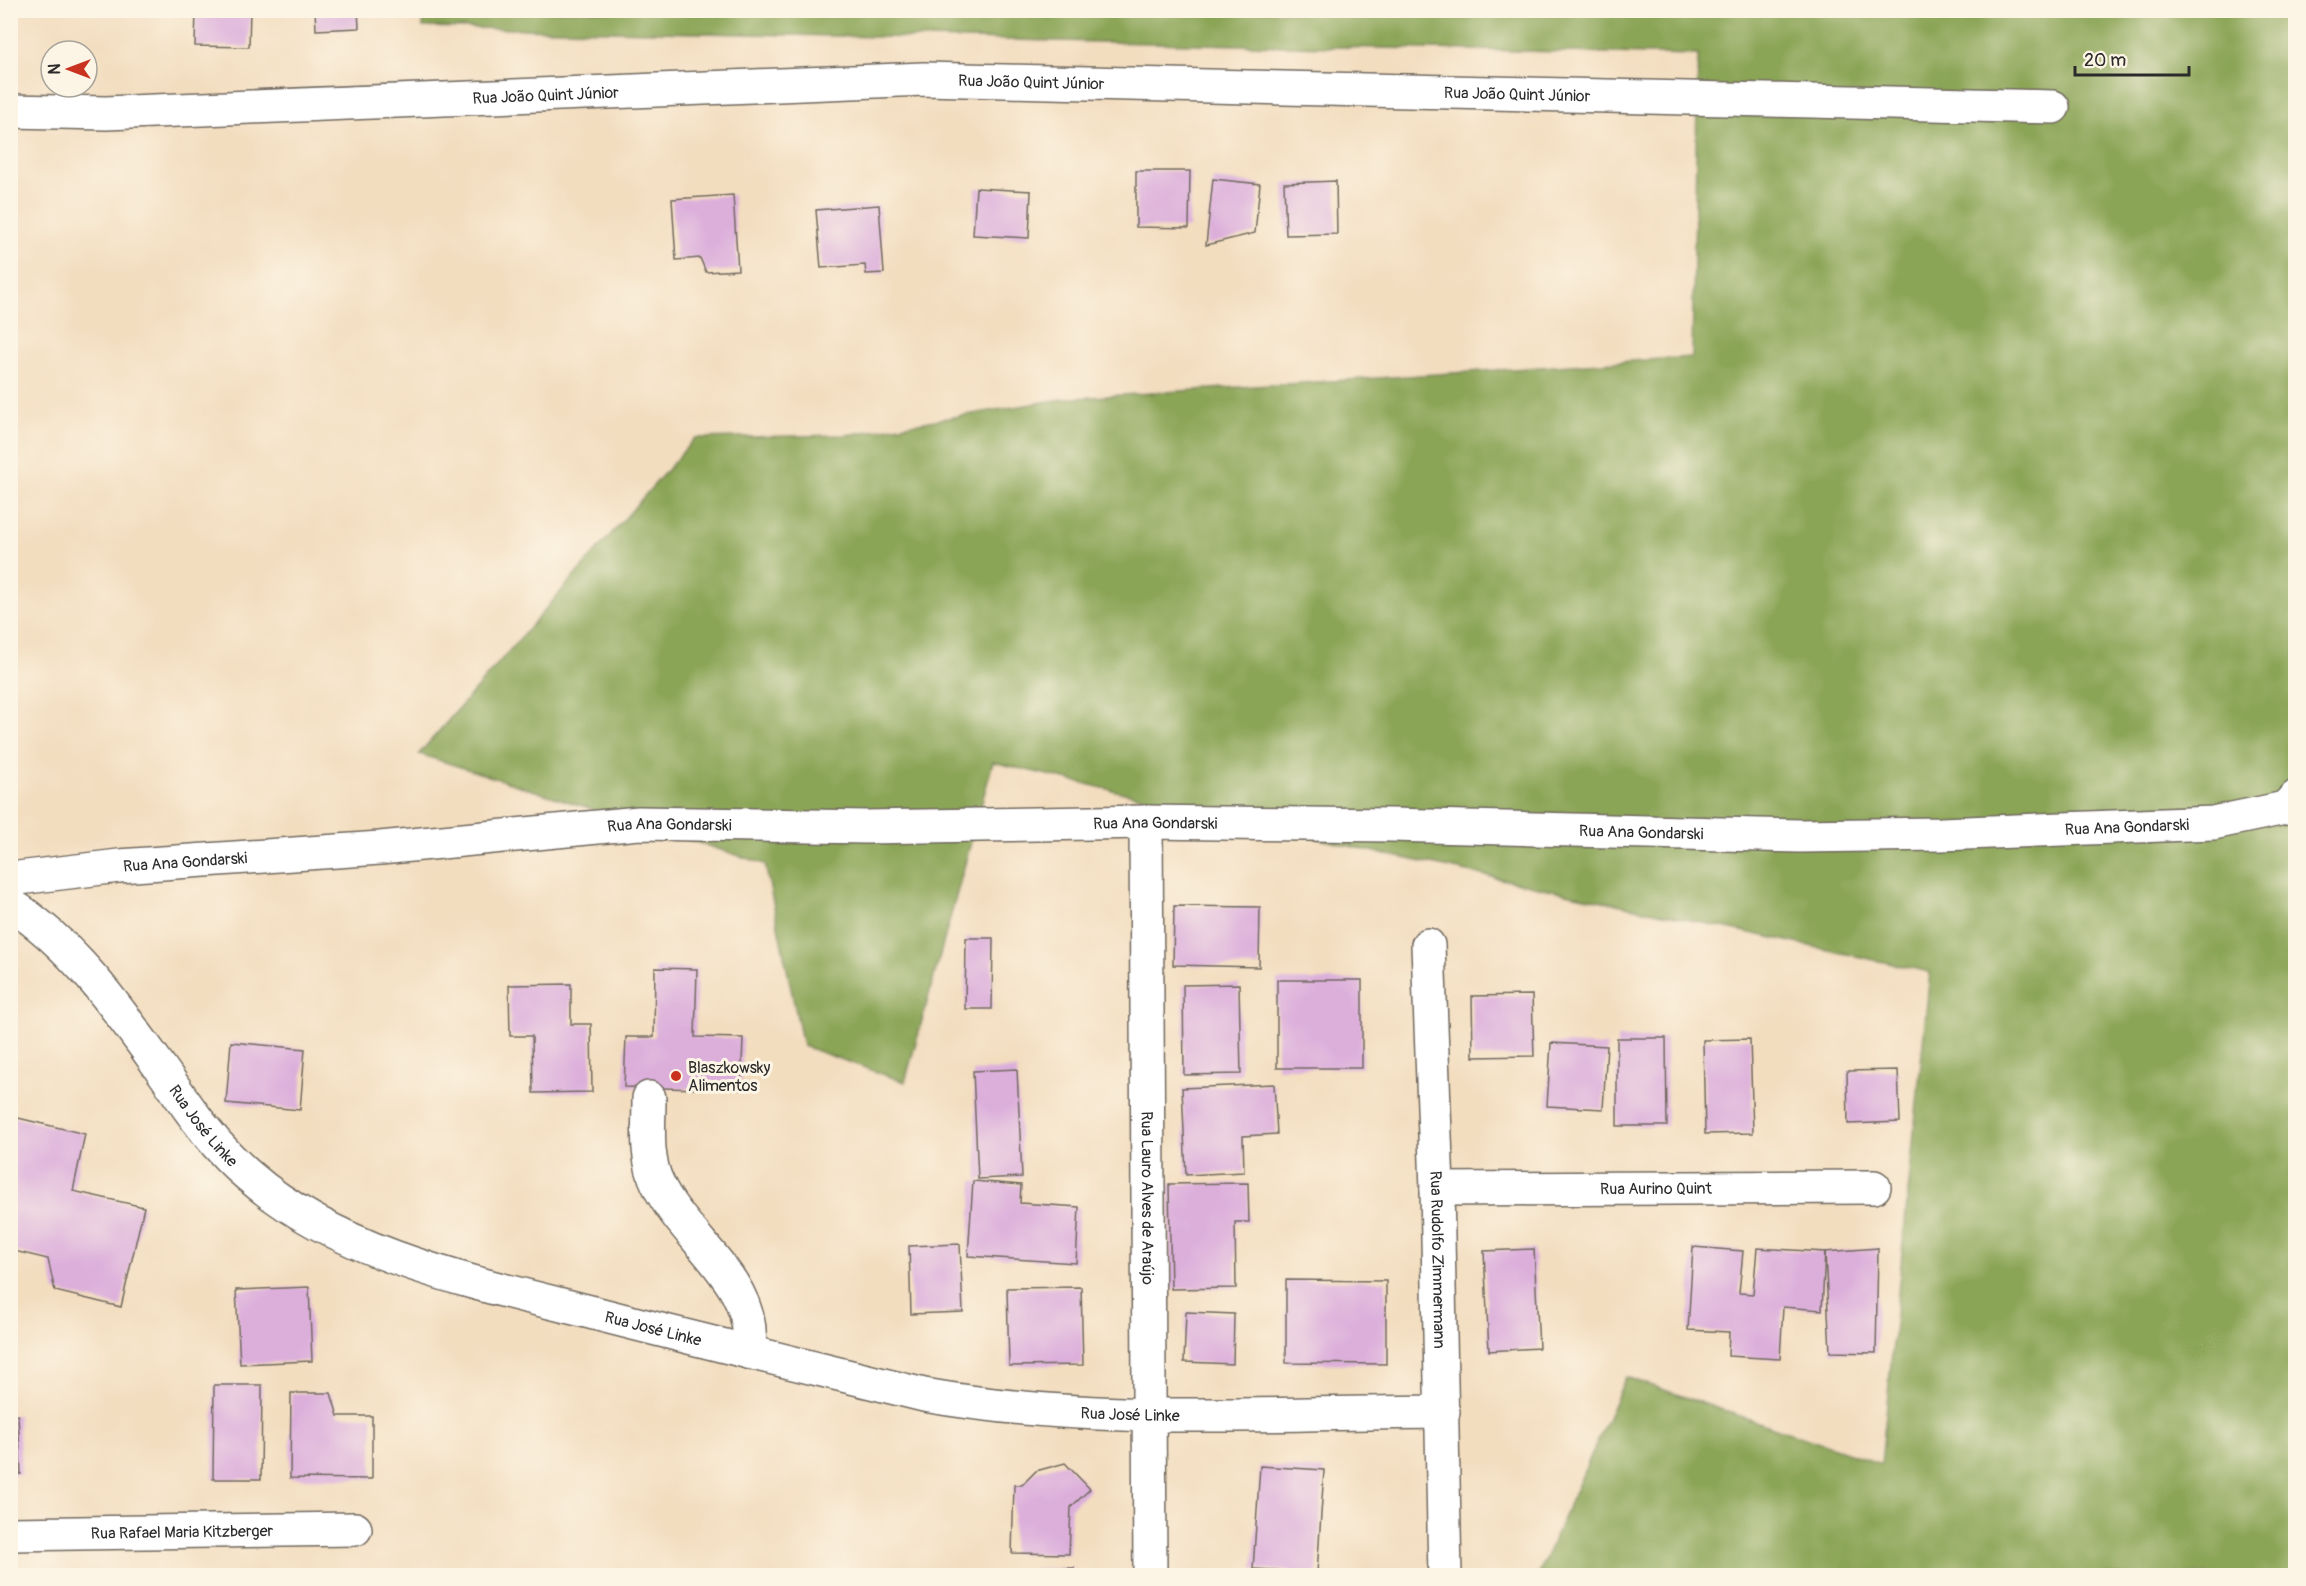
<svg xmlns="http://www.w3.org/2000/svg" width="2306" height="1586" viewBox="0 0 2306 1586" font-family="Pangolin,sans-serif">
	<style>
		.forest { fill: #8ba556; stroke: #5b6840; stroke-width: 1.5 }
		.building { fill: #dcafdb }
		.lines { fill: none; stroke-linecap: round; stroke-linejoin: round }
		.minor-casing { stroke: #71695f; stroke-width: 36 }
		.minor { stroke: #fff; stroke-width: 33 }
		.poi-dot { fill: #c8321e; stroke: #fcf5e5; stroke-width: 2 }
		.labels { text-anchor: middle; stroke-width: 6; stroke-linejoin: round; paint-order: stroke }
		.street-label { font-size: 16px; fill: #2b2b2b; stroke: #fcf5e5 }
		.poi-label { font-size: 16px; fill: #2b2b2b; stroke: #fcf5e5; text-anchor: start }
	</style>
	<rect width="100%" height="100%" fill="#fcf5e5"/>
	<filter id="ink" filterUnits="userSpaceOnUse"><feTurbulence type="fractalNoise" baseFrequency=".0167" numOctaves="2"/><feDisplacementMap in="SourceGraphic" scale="12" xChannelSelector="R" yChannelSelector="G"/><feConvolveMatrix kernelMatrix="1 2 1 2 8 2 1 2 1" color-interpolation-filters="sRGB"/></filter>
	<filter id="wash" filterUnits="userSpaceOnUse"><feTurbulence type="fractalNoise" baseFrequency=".008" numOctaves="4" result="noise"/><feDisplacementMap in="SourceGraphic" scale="24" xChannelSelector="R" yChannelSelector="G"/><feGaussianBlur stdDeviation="1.35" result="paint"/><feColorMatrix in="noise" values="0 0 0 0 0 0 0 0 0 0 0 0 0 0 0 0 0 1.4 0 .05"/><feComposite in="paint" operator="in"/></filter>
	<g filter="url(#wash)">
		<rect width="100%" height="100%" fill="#f3ddbf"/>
		<!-- forest -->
		<polygon class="forest" points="423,11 2295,11 2295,1575 1538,1575 1626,1377 1881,1464 1930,972 1367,850 993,762 905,1082 803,1046 765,864 419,754 695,438 846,435 1062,399 1692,357 1698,55 423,27"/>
		<g id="blocks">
			<!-- building -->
			<g class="building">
				<polygon points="118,10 160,10 160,12 118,15"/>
				<polygon points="196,10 250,10 249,47 195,46"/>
				<polygon points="315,10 358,10 359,28 316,30"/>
				<polygon points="1136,171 1190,171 1189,228 1136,227"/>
				<polygon points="1213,179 1260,184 1255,233 1206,245"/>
				<polygon points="1336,181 1337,234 1286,235 1284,183"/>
				<polygon points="976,188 1031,191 1029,238 973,235"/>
				<polygon points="733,195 738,270 706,272 700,258 676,260 672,199"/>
				<polygon points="879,205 884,273 866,274 865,265 821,268 816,210"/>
				<polygon points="1174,906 1260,907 1259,967 1173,965"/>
				<polygon points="966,938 993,938 992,1009 965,1009"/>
				<polygon points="655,968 697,969 695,1037 743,1038 741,1090 624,1087 626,1037 654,1037"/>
				<rect x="1277" y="980" width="85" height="88"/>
				<polygon points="571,984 571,1024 591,1024 592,1092 533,1093 532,1036 510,1036 509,985"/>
				<polygon points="1239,984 1241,1074 1184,1075 1183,985"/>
				<polygon points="1532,995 1534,1056 1473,1057 1472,996"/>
				<polygon points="1617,1038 1666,1038 1667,1126 1617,1126"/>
				<polygon points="1750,1039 1753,1133 1705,1134 1703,1040"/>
				<polygon points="231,1042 305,1049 300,1110 226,1103"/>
				<polygon points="1551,1043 1607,1046 1603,1109 1547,1106"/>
				<polygon points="1017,1069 1022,1177 978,1179 973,1071"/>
				<polygon points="1898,1070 1900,1122 1848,1124 1847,1071"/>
				<polygon points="1274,1084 1277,1134 1243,1136 1244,1172 1186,1175 1182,1088"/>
				<polygon points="14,1117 85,1134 73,1191 144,1207 121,1307 55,1291 48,1259 10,1250 10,1134"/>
				<polygon points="973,1181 1021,1185 1020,1203 1079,1207 1076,1263 968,1256"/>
				<polygon points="1248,1183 1249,1222 1235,1222 1236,1288 1171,1289 1169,1184"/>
				<polygon points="960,1244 963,1312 911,1314 909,1246"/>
				<polygon points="1693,1247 1743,1251 1739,1293 1753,1294 1757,1248 1825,1252 1822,1310 1783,1307 1780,1359 1728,1356 1729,1332 1688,1330"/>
				<polygon points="1878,1248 1876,1353 1830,1352 1825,1252"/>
				<polygon points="1534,1249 1539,1348 1489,1351 1484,1251"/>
				<polygon points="1286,1280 1386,1281 1386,1364 1286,1363"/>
				<polygon points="309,1287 312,1361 240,1364 236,1290"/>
				<polygon points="1081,1287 1083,1365 1009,1366 1007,1288"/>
				<polygon points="1186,1312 1234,1314 1233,1364 1184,1362"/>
				<polygon points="214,1385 262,1385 261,1479 213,1479"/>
				<polygon points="291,1393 331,1393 338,1416 372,1416 372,1479 290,1478"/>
				<polygon points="18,1415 21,1474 10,1475 10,1416"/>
				<polygon points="1065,1463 1090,1489 1071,1507 1069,1554 1012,1553 1014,1485 1022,1485 1036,1471"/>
				<polygon points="1260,1466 1324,1470 1317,1573 1253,1569"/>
				<polygon points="1074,1568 1074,1576 1033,1576 1033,1569"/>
			</g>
		</g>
	</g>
	<g filter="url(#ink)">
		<use href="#blocks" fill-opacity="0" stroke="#71695f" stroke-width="1.5"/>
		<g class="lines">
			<defs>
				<g id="minor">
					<path id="s1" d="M10,111L106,113L924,79L2053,107"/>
					<path id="s2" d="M1146,822L1150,1576"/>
					<path id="s3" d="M10,879L119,866L380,848L639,823L866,827L1146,822L1391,825L1799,836L1941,834L2213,823L2285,808L2296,797"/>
					<path id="s4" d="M10,904C78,948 123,1016 169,1080C192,1114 217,1149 249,1176C342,1257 480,1284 598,1314C706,1342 815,1368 924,1395C1095,1425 1270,1413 1443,1412"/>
					<path id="s5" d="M1428,945L1437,1189L1445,1576"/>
					<path d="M649,1098C649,1127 645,1158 658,1184C684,1240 761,1284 748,1352"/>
					<path id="s6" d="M1437,1189L1874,1187"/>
					<path id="s7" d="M10,1534L355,1529"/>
				</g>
			</defs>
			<!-- minor casing -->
			<use href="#minor" class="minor-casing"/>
			<!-- minor -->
			<use href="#minor" class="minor"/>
		</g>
	</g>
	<!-- markers -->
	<circle class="poi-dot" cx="676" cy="1076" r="6"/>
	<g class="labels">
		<!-- street labels -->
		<g class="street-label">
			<text dy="6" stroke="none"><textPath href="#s1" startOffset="1022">Rua João Quint Júnior</textPath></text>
			<text dy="6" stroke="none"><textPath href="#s1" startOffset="1508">Rua João Quint Júnior</textPath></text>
			<text dy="6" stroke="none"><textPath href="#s1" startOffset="536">Rua João Quint Júnior</textPath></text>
			<text dy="6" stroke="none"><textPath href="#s3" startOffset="1148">Rua Ana Gondarski</textPath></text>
			<text dy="6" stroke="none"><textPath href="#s3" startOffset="662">Rua Ana Gondarski</textPath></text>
			<text dy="6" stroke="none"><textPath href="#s3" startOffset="2120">Rua Ana Gondarski</textPath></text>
			<text dy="6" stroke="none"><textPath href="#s3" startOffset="1634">Rua Ana Gondarski</textPath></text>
			<text dy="6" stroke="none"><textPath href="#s3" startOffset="176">Rua Ana Gondarski</textPath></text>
			<text dy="6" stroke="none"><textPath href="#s4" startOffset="296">Rua José Linke</textPath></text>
			<text dy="6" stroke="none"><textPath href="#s6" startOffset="219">Rua Aurino Quint</textPath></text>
			<text dy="6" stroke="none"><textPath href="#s2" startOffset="376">Rua Lauro Alves de Araújo</textPath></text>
			<text dy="6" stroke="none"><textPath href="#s5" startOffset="315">Rua Rudolfo Zimmermann</textPath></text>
			<text dy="6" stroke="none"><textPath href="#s4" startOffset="800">Rua José Linke</textPath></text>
			<text dy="6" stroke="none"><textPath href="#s4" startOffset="1286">Rua José Linke</textPath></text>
			<text dy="6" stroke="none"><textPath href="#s7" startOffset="172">Rua Rafael Maria Kitzberger</textPath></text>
		</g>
		<!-- poi labels -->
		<g class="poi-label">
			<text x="688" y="1073">Blaszkowsky<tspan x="688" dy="18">Alimentos</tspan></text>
		</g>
	</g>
	<!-- margin -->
	<rect width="2306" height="1586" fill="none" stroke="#fcf5e5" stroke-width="36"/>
	<!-- north arrow -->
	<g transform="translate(69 69) rotate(270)"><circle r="28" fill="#fcf5e5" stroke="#a8a49b" stroke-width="1.5"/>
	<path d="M0-4.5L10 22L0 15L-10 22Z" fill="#c8321e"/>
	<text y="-9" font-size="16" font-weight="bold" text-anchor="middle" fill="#2b2b2b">N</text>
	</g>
	<!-- scale -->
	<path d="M2075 66v9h114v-9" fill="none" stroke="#2b2b2b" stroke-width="3"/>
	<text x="2084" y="66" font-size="18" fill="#2b2b2b" stroke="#fcf5e5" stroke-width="4.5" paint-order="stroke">20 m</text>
</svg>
